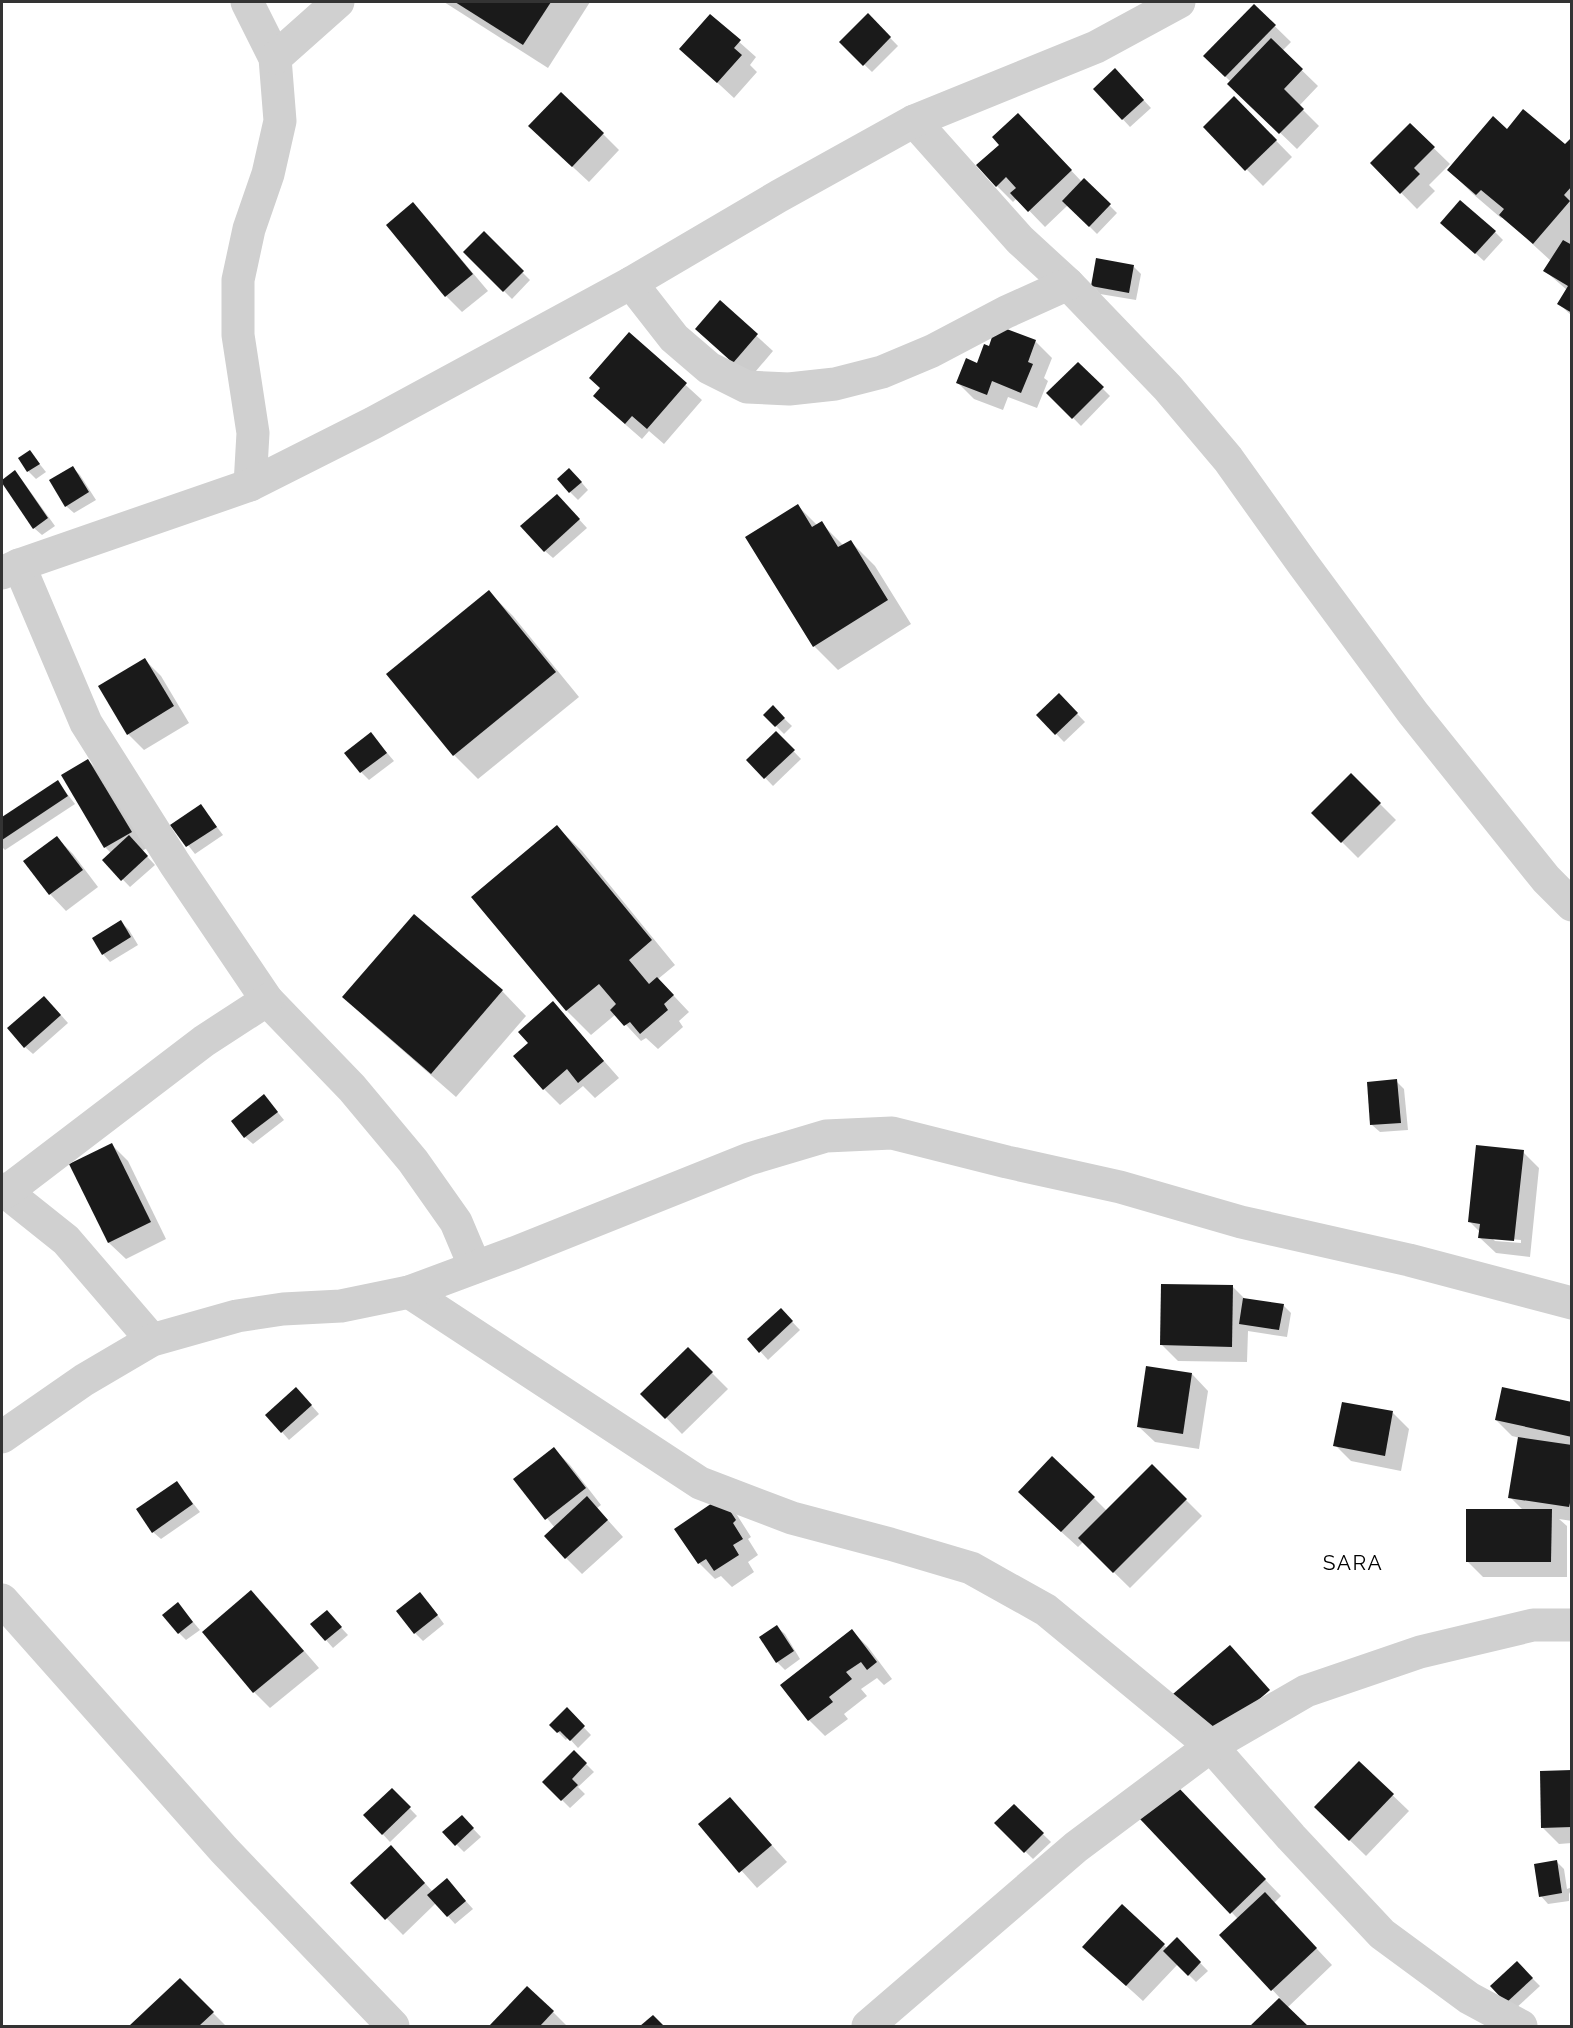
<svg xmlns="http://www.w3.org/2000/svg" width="1573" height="2028" viewBox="0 0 1573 2028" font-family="Raleway,sans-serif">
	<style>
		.shadow { fill: #0003; fill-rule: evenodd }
		.building { fill: #1a1a1a }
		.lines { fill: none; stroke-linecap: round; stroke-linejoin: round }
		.street { stroke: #d0d0d0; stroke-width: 33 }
		.labels { text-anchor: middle; stroke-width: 6; stroke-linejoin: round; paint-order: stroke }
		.quarter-label { font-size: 21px; letter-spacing: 1.5px; fill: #000; stroke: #fff }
	</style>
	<rect width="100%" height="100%" fill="#fff"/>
	<!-- shadow -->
	<g class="shadow">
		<polygon points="444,2 590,2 548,68"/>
		<polygon points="1254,6 1291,42 1282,51 1318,86 1299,106 1319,126 1297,149 1246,100 1231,82 1205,56"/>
		<polygon points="868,15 898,46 872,72 841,42"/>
		<polygon points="710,16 756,57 750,65 757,72 734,98 681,49"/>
		<polygon points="1123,78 1151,108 1130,127 1095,89"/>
		<polygon points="1234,98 1292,157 1263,186 1205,127"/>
		<polygon points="1410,125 1450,164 1429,185 1435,191 1417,209 1372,163"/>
		<polygon points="1034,131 1082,182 1084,180 1117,213 1097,234 1068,205 1045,227 1017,198 1013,202 997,186"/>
		<polygon points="1507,131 1565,147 1572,139 1572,316 1559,304 1567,290 1545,271 1551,261 1503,217 1501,218 1473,194 1449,170"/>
		<polygon points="603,134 619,150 589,182 546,142"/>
		<polygon points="413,204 429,221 488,291 462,312 446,296"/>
		<polygon points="1450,230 1495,232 1503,240 1484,261"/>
		<polygon points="484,234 530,280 512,299 465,252"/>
		<polygon points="1133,266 1141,274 1136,300 1100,294 1093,286"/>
		<polygon points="720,303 773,351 750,378 697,329"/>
		<polygon points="630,334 702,400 664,444 649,431 642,439 611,412 602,389"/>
		<polygon points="1035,341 1052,358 1044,378 1048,381 1037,408 1008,397 1003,410 974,399 958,383 978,365 989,348"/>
		<polygon points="1078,364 1110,396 1081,426 1049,393"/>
		<polygon points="30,452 46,472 36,479 28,471"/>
		<polygon points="73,468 80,475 96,500 74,513 66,506"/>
		<polygon points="15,472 22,480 55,526 42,535 34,528 2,481"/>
		<polygon points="577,477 588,490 578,500 570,492"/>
		<polygon points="565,504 587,528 553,558 545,551"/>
		<polygon points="798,506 817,525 821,523 844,546 851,542 875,566 911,624 838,670 814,646"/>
		<polygon points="489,592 513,616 579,697 478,779 454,755"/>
		<polygon points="145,660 161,676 189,723 144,750 128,734"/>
		<polygon points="1059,695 1085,722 1064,742 1038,715"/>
		<polygon points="773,708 792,726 784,734 765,715"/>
		<polygon points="776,733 801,759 773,786 748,760"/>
		<polygon points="371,734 394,761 369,780 361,772"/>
		<polygon points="88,760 104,777 147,848 142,851 155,865 130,887 104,860 111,853 105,847 63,776"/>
		<polygon points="1351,775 1396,820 1358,858 1313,813"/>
		<polygon points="58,782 75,804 5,850 2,847 2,819"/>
		<polygon points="201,806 223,835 195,854 173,826"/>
		<polygon points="557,827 582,851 675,965 658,979 689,1012 679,1021 683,1027 658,1049 646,1038 641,1041 616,1014 591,1035 567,1011 473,897"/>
		<polygon points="57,838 73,854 98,887 66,911 50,894 25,862"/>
		<polygon points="414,917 502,991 526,1016 456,1097 369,1021 344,997"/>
		<polygon points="121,922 129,930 138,945 110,962 103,954"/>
		<polygon points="553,1003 619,1078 595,1098 583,1086 560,1105 544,1089 530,1043"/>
		<polygon points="52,1005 68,1023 33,1054 25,1047"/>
		<polygon points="1396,1081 1404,1089 1408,1130 1380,1132 1372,1125"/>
		<polygon points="271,1104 284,1120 253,1144 245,1137"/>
		<polygon points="112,1145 128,1161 166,1239 126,1259 109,1243 71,1165"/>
		<path d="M1523,1152L1539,1168L1530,1257L1496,1253L1479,1237L1480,1232L1470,1222ZM1491,1237L1521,1240V1243L1495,1241Z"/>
		<polygon points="1233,1287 1246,1300 1283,1305 1291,1313 1287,1337 1248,1331 1247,1362 1178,1361 1161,1344"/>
		<polygon points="781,1310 800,1330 768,1360 749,1339"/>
		<polygon points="688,1349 728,1389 682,1434 643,1394"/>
		<polygon points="1192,1374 1208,1391 1199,1449 1155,1442 1138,1426"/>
		<polygon points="304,1397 319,1414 289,1440 282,1432"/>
		<polygon points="1572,1404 1572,1521 1559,1519 1567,1526 1567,1577 1483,1577 1467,1561 1523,1510 1510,1497 1520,1438 1512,1436 1496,1420"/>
		<polygon points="1393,1413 1409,1429 1401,1471 1351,1461 1335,1445"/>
		<polygon points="554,1449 570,1465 601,1505 597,1508 623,1537 582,1574 566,1558 555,1528 515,1479"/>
		<polygon points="1152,1466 1202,1516 1130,1588 1083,1542 1078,1547 1036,1509 1094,1498 1107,1511"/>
		<polygon points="177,1483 200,1512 161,1539 153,1532"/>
		<polygon points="721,1499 737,1515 751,1537 748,1539 758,1555 748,1562 754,1572 732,1587 721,1576 715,1579 699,1563"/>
		<polygon points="428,1602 444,1624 423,1641 415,1633"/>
		<polygon points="178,1604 200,1630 186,1640 179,1633"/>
		<polygon points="267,1608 319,1668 270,1708 254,1692"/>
		<polygon points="334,1620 348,1635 333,1648 326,1640"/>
		<polygon points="777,1627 785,1634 800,1659 785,1670 777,1662"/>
		<polygon points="852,1631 868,1647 892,1679 884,1685 877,1678 861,1689 867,1696 844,1714 848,1719 825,1736 809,1720"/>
		<polygon points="567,1710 591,1735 578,1748 568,1737 566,1740 551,1725"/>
		<polygon points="574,1752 594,1772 578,1787 585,1794 570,1808 544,1782"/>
		<polygon points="1359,1763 1409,1811 1366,1856 1332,1823"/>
		<polygon points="1572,1771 1572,1843 1559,1844 1543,1828"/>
		<polygon points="392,1790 417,1816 390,1842 365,1815"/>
		<polygon points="730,1799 787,1862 757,1888 700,1824"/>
		<polygon points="1192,1804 1281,1896 1274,1903 1332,1965 1287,2008 1306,2026 1252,2026 1280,1998 1221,1935 1238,1919 1142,1819"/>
		<polygon points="1014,1806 1051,1842 1033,1859 996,1823"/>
		<polygon points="462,1817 481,1837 464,1852 445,1833"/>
		<polygon points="1557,1862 1564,1869 1567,1889 1572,1887 1572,1898 1569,1892 1569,1901 1548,1904 1541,1896"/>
		<polygon points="407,1863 433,1892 454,1888 473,1909 455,1924 436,1903 403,1935 352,1883"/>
		<polygon points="1122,1906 1167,1948 1177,1939 1208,1971 1196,1982 1178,1964 1143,2001 1101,1963"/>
		<polygon points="1517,1963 1540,1986 1515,2009 1492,1986"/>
		<polygon points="180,1980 226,2026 131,2026"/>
		<polygon points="527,1988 553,2012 567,2026 491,2026"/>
	</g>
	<!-- building -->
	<g class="building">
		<polygon points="455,2 551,2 523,45"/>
		<polygon points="1254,4 1276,25 1225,77 1203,56"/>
		<polygon points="868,13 891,37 863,66 839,42"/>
		<polygon points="710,14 741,40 734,48 742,55 717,83 679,49"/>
		<polygon points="1271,38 1303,69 1284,89 1304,109 1279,134 1227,84"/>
		<polygon points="1115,68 1144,100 1122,120 1093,89"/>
		<polygon points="561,92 604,133 572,167 528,126"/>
		<polygon points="1234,96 1277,140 1245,171 1203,127"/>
		<polygon points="1523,109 1565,144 1572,137 1572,186 1564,195 1570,201 1533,244 1499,215 1504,209 1481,190 1476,195 1447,170 1493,116 1507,129"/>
		<polygon points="1018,113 1072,170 1028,212 1010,193 1016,188 1006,177 996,187 976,165 999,145 992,137"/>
		<polygon points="1410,123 1435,147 1414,168 1420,174 1400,194 1370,163"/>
		<polygon points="1084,178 1111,204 1089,227 1062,201"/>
		<polygon points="1460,200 1496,231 1475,254 1440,223"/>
		<polygon points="413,202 473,274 445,297 386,225"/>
		<polygon points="484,231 524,271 503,292 463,252"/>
		<polygon points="1563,240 1572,245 1572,313 1557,304 1568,286 1543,271"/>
		<polygon points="1096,258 1134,265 1129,293 1091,286"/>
		<polygon points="720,300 758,334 733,363 695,329"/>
		<polygon points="996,325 1036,340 1028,362 1033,364 1021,393 992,381 987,395 956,383 966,358 977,363 984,344 989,346"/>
		<polygon points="629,332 687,383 647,429 632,416 625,424 593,396 600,388 589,378"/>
		<polygon points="1078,362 1104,387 1072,419 1046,393"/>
		<polygon points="30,450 40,464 27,472 18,458"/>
		<polygon points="73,466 89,492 65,507 49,480"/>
		<polygon points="569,468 582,482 569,493 557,479"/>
		<polygon points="15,470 48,518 33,529 2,483 2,480"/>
		<polygon points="557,494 580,519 544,552 520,526"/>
		<polygon points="798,504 812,527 822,521 838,547 851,540 888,600 813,647 745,537"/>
		<polygon points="489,590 556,672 453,756 386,674"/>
		<polygon points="145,658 174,706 127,735 98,686"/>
		<polygon points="1059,693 1078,713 1055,735 1036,715"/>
		<polygon points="773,705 785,718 775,727 763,715"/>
		<polygon points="776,731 795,750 764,779 746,760"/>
		<polygon points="371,732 387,753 360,773 344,753"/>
		<polygon points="88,759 132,832 104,848 61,775"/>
		<polygon points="1351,773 1381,803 1341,843 1311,813"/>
		<polygon points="58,780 68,796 2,840 2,817"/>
		<polygon points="201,804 217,827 186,847 170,825"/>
		<polygon points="557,825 652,940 629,960 649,984 657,977 674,995 664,1004 668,1010 640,1034 630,1022 624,1026 610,1010 616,1004 599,984 566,1011 471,897"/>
		<polygon points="129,835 148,856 121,881 102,860"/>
		<polygon points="57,836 83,870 49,895 23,861"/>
		<polygon points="414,914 503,990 431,1074 342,997"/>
		<polygon points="121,920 131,937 102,955 92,938"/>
		<polygon points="44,996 61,1015 24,1048 7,1028"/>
		<polygon points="553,1001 604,1061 578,1083 567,1069 543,1090 513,1056 528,1043 518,1032"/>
		<polygon points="1397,1079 1401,1123 1370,1125 1367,1082"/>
		<polygon points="264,1094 278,1112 244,1138 231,1121"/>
		<polygon points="112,1143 151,1222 108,1243 69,1164"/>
		<polygon points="1476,1145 1524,1150 1514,1241 1478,1238 1480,1224 1468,1222"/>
		<polygon points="1161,1284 1233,1285 1232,1347 1160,1345"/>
		<polygon points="1243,1298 1284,1304 1279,1330 1239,1324"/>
		<polygon points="781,1308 793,1321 759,1353 747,1339"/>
		<polygon points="688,1347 713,1372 665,1419 640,1394"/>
		<polygon points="1146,1366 1192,1373 1183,1434 1137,1427"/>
		<polygon points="296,1387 312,1405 281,1433 265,1415"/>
		<polygon points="1502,1387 1572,1402 1572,1437 1495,1420"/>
		<polygon points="1342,1402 1393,1411 1385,1456 1333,1446"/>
		<polygon points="1518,1437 1572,1445 1572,1495 1569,1507 1508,1498"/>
		<polygon points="554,1447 586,1488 545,1520 513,1479"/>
		<polygon points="1052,1456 1095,1497 1061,1532 1018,1492"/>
		<polygon points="1152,1464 1187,1499 1113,1573 1078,1538"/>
		<polygon points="177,1481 193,1504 152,1533 136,1509"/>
		<polygon points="587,1496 608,1520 565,1559 544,1536"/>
		<polygon points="721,1497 736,1520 733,1523 743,1539 733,1545 739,1555 714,1571 706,1559 698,1564 674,1529"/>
		<polygon points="1466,1509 1552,1509 1551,1562 1466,1562"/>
		<polygon points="251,1590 304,1651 253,1693 202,1632"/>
		<polygon points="420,1592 438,1615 414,1634 396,1611"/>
		<polygon points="178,1602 193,1622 178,1634 162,1615"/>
		<polygon points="327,1610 342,1627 325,1641 310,1624"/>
		<polygon points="777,1625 794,1651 776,1663 759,1637"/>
		<polygon points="852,1629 877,1662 867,1670 861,1662 846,1672 852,1679 829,1697 833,1702 808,1721 780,1685"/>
		<polygon points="1230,1645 1270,1690 1213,1739 1173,1694"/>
		<polygon points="567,1707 585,1726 570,1741 560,1731 557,1733 549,1725"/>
		<polygon points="574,1750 587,1763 572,1779 578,1785 561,1801 542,1782"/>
		<polygon points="1359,1761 1394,1794 1349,1841 1314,1807"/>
		<polygon points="1572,1770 1572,1827 1541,1828 1540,1771"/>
		<polygon points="1176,1785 1266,1879 1230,1914 1140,1819"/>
		<polygon points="392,1788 411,1807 382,1835 363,1815"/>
		<polygon points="730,1797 772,1845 739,1873 698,1824"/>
		<polygon points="1014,1804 1044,1833 1024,1853 994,1823"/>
		<polygon points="462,1815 474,1828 455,1846 442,1832"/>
		<polygon points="391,1845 425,1883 385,1920 350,1883"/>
		<polygon points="1557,1860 1562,1893 1539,1897 1534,1864"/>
		<polygon points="447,1878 466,1901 447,1917 427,1895"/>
		<polygon points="1265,1892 1317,1948 1271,1991 1219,1935"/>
		<polygon points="1122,1904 1165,1944 1126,1986 1082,1947"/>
		<polygon points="1177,1937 1201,1962 1188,1976 1163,1951"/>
		<polygon points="1517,1961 1533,1978 1506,2003 1490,1986"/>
		<polygon points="180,1978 214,2012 199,2026 129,2026"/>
		<polygon points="527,1986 554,2011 540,2026 489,2026"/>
		<polygon points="1279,1998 1308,2026 1250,2026"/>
		<polygon points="653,2015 664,2026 640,2026"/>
	</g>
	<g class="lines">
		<!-- street -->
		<g class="street">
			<polyline points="247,2 275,58 280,121 268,174 249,229 238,280 238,335 253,433 250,485"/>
			<polyline points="275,58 338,2"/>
			<polyline points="914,121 1020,240 1068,284 1168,388 1228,459 1303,564 1413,713 1546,879 1572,905"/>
			<polyline points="631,283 674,338 709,368 747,387 789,389 835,384 882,372 932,351 1006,312 1068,284"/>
			<polyline points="19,565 86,723 175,864 267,1000 352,1088 413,1161 456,1222 475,1267"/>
			<polyline points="2,573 19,565 250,485 373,423 631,283 779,196 914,121 1096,47 1179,2"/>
			<polyline points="2,1189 66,1240 152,1340"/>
			<polyline points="6,1192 204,1041 267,1000"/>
			<polyline points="409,1292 700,1483 792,1518 890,1544 971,1568 1046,1610 1211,1746 1291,1837 1382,1934 1469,1998 1521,2026"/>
			<polyline points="2,1437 84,1380 152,1340 237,1316 283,1309 341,1306 409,1292 514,1253 749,1159 826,1136 892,1133 1007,1162 1120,1187 1241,1222 1409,1260 1572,1303"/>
			<polyline points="2,1600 224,1850 393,2026"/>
			<polyline points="868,2026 1076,1847 1211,1746 1306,1691 1420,1652 1533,1625 1572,1625"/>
		</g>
	</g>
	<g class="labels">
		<!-- quarter labels -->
		<g class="quarter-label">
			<text x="1353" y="1570">SARA</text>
		</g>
	</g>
	<!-- border -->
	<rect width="1573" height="2028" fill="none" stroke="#333333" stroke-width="6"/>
</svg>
